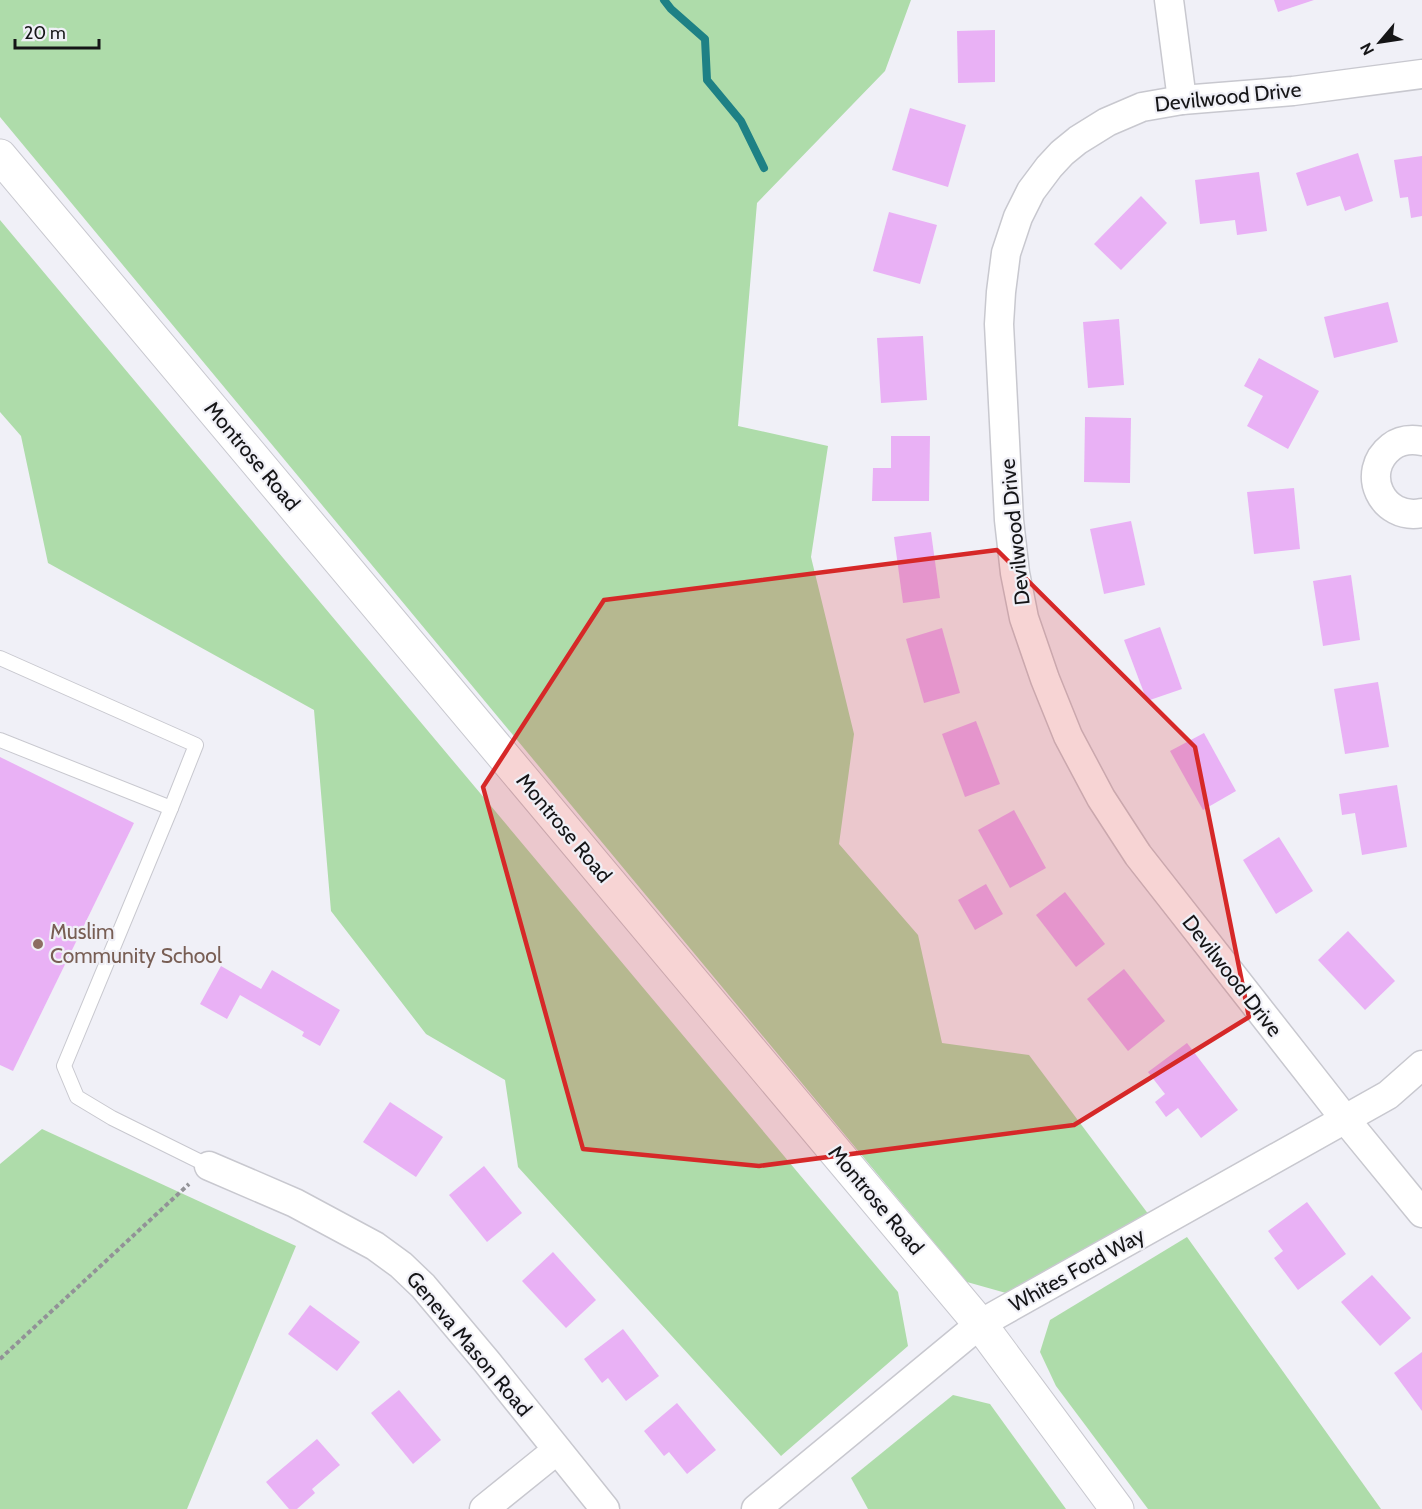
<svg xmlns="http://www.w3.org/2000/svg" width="1422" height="1509" viewBox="0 0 1422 1509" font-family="Cabin,sans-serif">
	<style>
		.green { fill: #aedcaa }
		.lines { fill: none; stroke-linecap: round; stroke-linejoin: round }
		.stream { stroke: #1e8185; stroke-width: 8 }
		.building { fill: #e9b1f5 }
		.service-casing { stroke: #c8c8cf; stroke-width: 16 }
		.minor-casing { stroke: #c8c8cf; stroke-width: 31 }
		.primary-casing { stroke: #c8c8cf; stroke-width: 35 }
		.path { stroke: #929297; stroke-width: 4; stroke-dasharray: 4.5 3; stroke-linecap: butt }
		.service { stroke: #fff; stroke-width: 14 }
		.minor { stroke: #fff; stroke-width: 28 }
		.primary { stroke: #fff; stroke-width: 33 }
		.marked { fill: #d62828; fill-opacity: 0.2; stroke: #d62828; stroke-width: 4.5; stroke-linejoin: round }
		.education-dot { fill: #8d6e63; stroke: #f0f0f7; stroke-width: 2 }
		.labels { text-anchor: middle; stroke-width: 4.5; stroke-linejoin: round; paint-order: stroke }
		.street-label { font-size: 21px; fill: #151517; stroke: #f0f0f7 }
		.education-label { font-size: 21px; fill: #785e54; stroke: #f0f0f7; text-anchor: start }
	</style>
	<rect width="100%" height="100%" fill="#f0f0f7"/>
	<!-- green -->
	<g class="green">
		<polygon points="0,0 911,0 885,71 757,203 738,426 828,446 811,557 854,734 839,844 918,935 942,1043 1029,1055 1149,1215 1006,1293 967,1282 0,117"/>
		<polygon points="0,220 898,1292 908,1346 781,1456 518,1167 505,1080 426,1034 331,911 314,710 48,563 21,436 0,412"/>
		<polygon points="42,1129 296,1246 187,1509 0,1509 0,1164"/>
		<polygon points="1187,1237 1381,1509 1148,1509 1056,1386 1040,1352 1050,1320"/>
		<polygon points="953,1395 990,1404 1066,1509 868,1509 851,1478"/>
	</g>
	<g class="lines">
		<!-- stream -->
		<polyline class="stream" points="664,0 671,9 705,39 707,80 741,121 764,168"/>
	</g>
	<!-- building -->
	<g class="building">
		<polygon points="1274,0 1314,0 1278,12"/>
		<polygon points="995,30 995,82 958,83 957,31"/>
		<polygon points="910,108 966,125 948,187 892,170"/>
		<polygon points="1358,153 1373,201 1345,211 1340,196 1307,206 1296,173"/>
		<polygon points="1422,156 1422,216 1411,218 1408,197 1400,198 1394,160"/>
		<polygon points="1259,172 1267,231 1237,235 1235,220 1200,224 1195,180"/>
		<polygon points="1141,196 1167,223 1121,270 1094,244"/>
		<polygon points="889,212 937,225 920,284 873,271"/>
		<polygon points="1388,302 1398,342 1334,358 1324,317"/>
		<polygon points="1119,319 1124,385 1088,388 1083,322"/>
		<polygon points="923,336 927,400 881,403 877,338"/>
		<polygon points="1259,358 1319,391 1288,449 1247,426 1263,396 1244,386"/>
		<polygon points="1085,417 1131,418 1130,483 1084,482"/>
		<polygon points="891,436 930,436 929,501 872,501 873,468 891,468"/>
		<polygon points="1294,488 1300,549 1254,554 1247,492"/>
		<polygon points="1131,521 1145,585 1104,594 1090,529"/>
		<polygon points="931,532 940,598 903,603 894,537"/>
		<polygon points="1351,575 1360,640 1323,646 1313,581"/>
		<polygon points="1160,627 1182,689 1147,701 1124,640"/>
		<polygon points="942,628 960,693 924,703 906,639"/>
		<polygon points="1378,682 1389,747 1345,754 1334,689"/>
		<polygon points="976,721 1000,784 965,797 942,734"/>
		<polygon points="1204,733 1236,791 1203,810 1170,751"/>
		<polygon points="0,757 134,823 13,1071 0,1065"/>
		<polygon points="1397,785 1407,847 1362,855 1355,813 1342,815 1339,794"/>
		<polygon points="1014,810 1046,868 1010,888 978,830"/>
		<polygon points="1279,837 1313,891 1276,914 1243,860"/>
		<polygon points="986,884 1003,914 975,930 958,900"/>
		<polygon points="1065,892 1105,944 1076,967 1036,915"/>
		<polygon points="1348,931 1395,981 1365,1010 1318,960"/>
		<polygon points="221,966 261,989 272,970 340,1010 320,1046 302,1036 304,1032 240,995 227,1019 200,1004"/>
		<polygon points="1124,969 1165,1021 1128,1051 1087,999"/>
		<polygon points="1187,1043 1238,1110 1201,1138 1178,1108 1166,1117 1155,1102 1165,1094 1148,1072"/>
		<polygon points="390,1102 443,1137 416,1177 363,1142"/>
		<polygon points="484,1166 522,1213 487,1242 449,1195"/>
		<polygon points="1307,1202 1346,1254 1298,1290 1274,1258 1283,1251 1268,1231"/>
		<polygon points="553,1252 596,1300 566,1328 522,1281"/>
		<polygon points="1372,1275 1411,1318 1380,1346 1341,1302"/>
		<polygon points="310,1305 360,1342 337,1371 288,1334"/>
		<polygon points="623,1329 659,1376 626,1401 608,1378 602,1383 584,1359"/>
		<polygon points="1422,1352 1422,1411 1394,1373"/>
		<polygon points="399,1390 441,1440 413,1464 371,1413"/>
		<polygon points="677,1403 716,1450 687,1474 669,1452 664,1456 644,1431"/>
		<polygon points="317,1439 340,1465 312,1489 315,1493 297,1509 289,1509 266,1482"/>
	</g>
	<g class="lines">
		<defs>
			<g id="service">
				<polyline points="0,658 196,745 171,808 64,1066 77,1097 112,1118 209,1166"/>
				<polyline points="0,740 171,808"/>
			</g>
			<g id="minor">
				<polyline points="1169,0 1182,100"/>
				<polyline points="1422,74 1293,91 1182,100 1142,107 1107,122 1078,140 1062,153 1049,167 1031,191 1018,217 1006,253 1001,292 999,324 1009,520 1015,573 1024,618 1045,679 1068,736 1101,798 1138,855 1345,1119 1422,1213"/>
				<path d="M1422,441C1411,439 1400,440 1391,447C1359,472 1382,521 1422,513"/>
				<polyline points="209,1166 295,1203 375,1246 401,1265 423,1286 487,1362 605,1509"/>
				<polyline points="484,1509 557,1450"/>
				<polyline points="756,1509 980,1324 1388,1095 1422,1065"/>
			</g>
			<polyline id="primary" points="0,156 980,1324 1117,1509"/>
		</defs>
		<!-- service casing -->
		<use href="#service" class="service-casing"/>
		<!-- minor casing -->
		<use href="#minor" class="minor-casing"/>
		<!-- primary casing -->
		<use href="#primary" class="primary-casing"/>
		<!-- path -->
		<polyline class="path" points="0,1359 189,1184"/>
		<!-- service -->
		<use href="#service" class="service"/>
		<!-- minor -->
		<use href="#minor" class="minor"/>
		<!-- primary -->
		<use href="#primary" class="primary"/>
	</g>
	<!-- marked area -->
	<path class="marked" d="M997,550L1195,747L1249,1017L1074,1125L759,1166L583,1149L483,787L604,600Z"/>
	<!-- markers -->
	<circle class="education-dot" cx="38" cy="944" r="6"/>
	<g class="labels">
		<!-- street labels -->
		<g class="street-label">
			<text transform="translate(1228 97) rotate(-6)" y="7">Devilwood Drive</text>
			<text transform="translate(252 456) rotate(50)" y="7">Montrose Road</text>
			<text transform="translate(1015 532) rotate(-96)" y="7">Devilwood Drive</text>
			<text transform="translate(564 828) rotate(50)" y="7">Montrose Road</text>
			<text transform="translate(1232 976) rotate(52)" y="7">Devilwood Drive</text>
			<text transform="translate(876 1200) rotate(50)" y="7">Montrose Road</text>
			<text transform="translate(1077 1270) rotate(-29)" y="7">Whites Ford Way</text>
			<text transform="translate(469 1344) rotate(50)" y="7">Geneva Mason Road</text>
		</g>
		<!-- education labels -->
		<g class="education-label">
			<text x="50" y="939">Muslim<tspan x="50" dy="24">Community School</tspan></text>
		</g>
	</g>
	<!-- north arrow -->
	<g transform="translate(1380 42) rotate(241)" stroke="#f0f0f7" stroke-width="4.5" paint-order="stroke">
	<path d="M0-4.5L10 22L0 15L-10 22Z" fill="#151517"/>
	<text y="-9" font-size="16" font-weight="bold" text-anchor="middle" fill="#151517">N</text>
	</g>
	<!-- scale -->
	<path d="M15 39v9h84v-9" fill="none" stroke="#151517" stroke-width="3"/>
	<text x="24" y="39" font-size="18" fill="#151517" stroke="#f0f0f7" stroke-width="4.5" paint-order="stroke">20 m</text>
</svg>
